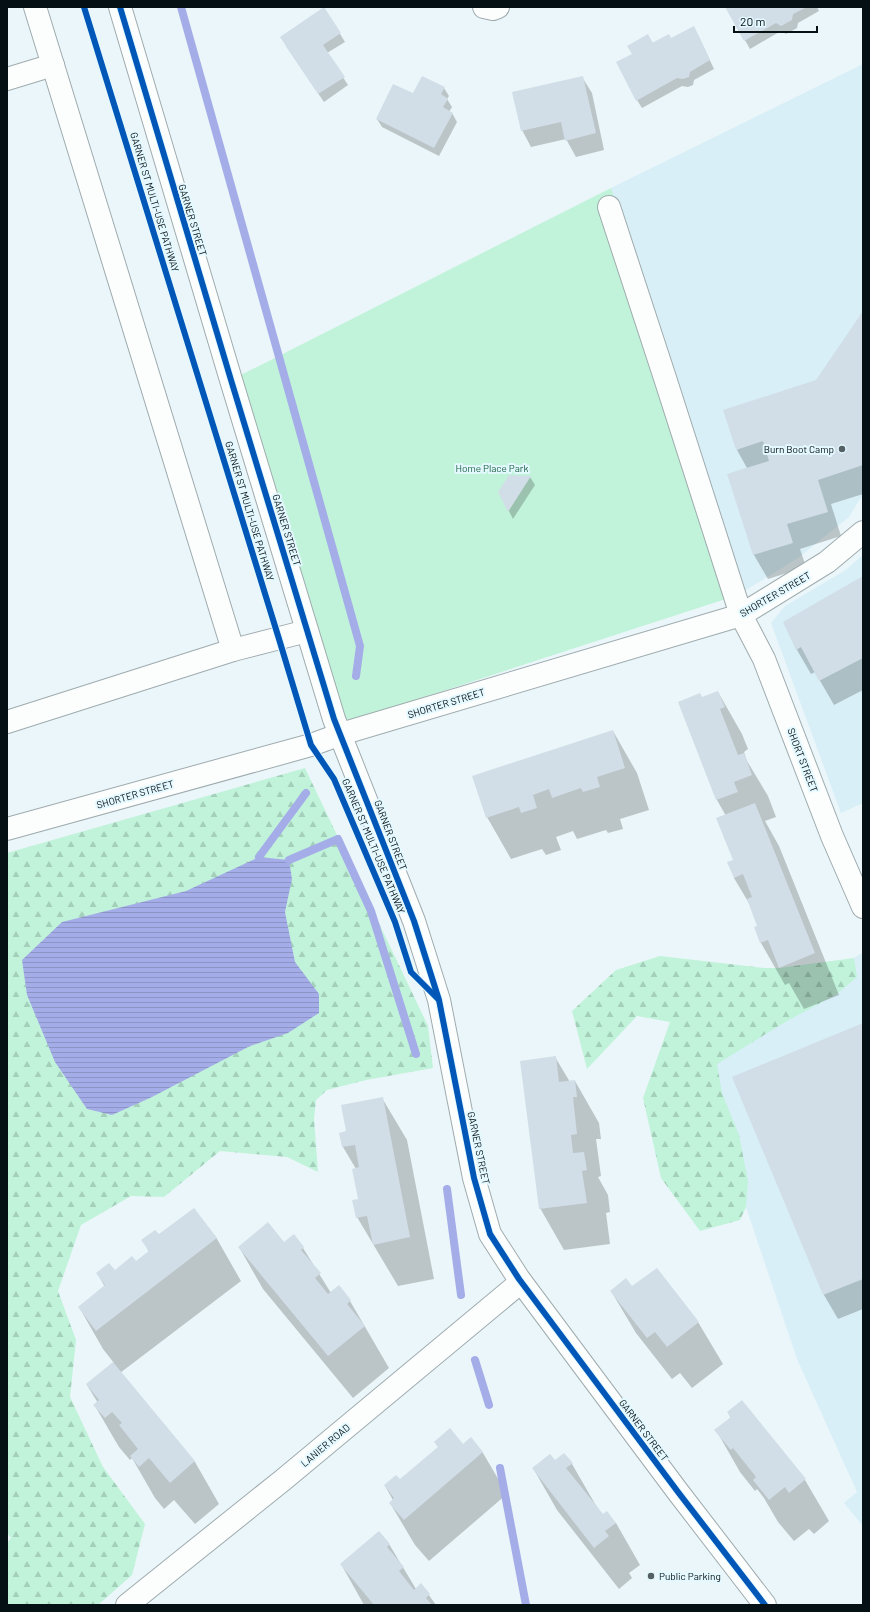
<svg xmlns="http://www.w3.org/2000/svg" width="870" height="1612" viewBox="0 0 870 1612" font-family="Barlow,sans-serif">
	<style>
		.built { fill: #d8eff7 }
		.green { fill: #c1f3da }
		.forest { fill: url(#forest-firs) }
		.water { fill: url(#water-rules) }
		.shadow { fill: #0003 }
		.lines { fill: none; stroke-linecap: round; stroke-linejoin: round }
		.stream { stroke: #a5ade8; stroke-width: 8 }
		.building { fill: #d1dee7 }
		.minor-casing { stroke: #9fabae; stroke-width: 24 }
		.minor { stroke: #fcfefe; stroke-width: 22 }
		.cycleway-casing { stroke: #e4f9ff; stroke-width: 8 }
		.cycleway { stroke: #0057b8; stroke-width: 6 }
		.poi-dot { fill: #556064; stroke: #e4f9ff; stroke-width: 1.5 }
		.labels { text-anchor: middle; stroke-width: 4; stroke-linejoin: round; paint-order: stroke }
		.street-label { font-size: 10px; fill: #051014; stroke: #e4f9ff }
		.poi-label { font-size: 10px; fill: #051014; stroke: #e4f9ff; text-anchor: end }
		.park-label { font-size: 10px; fill: #175f3c; stroke: #e4f9ff }
	</style>
	<defs>
		<pattern id="forest-firs" width="22" height="20" patternUnits="userSpaceOnUse"><rect width="22" height="20" fill="#c1f3da"/><path d="M5 1l3.5 6h-7zM16 11l3.5 6h-7z" fill="#a4cfba"/></pattern>
		<pattern id="water-rules" width="6" height="5" patternUnits="userSpaceOnUse"><rect width="6" height="5" fill="#a5ade8"/><path d="M0 2.5h6" fill="none" stroke="#8d94c6"/></pattern>
	</defs>
	<rect width="100%" height="100%" fill="#eaf6f9"/>
	<!-- built -->
	<g class="built">
		<polygon points="863,64 863,494 849,517 798,558 738,595 611,188"/>
		<polygon points="863,555 863,803 841,813 771,623 785,606 846,570"/>
		<polygon points="862,953 863,954 863,1526 844,1503 857,1492 797,1359 695,1055"/>
	</g>
	<!-- green -->
	<polygon class="green" points="611,188 738,595 357,719 334,719 231,380"/>
	<!-- forest -->
	<g class="forest">
		<polygon points="305,768 428,1026 433,1068 366,1080 327,1090 316,1100 314,1119 318,1172 287,1157 220,1151 164,1197 131,1196 81,1225 58,1291 76,1340 70,1397 103,1467 145,1524 132,1575 98,1605 7,1605 7,1543 11,1538 7,1533 7,853"/>
		<polygon points="660,956 764,968 779,968 854,958 857,977 837,994 787,1021 717,1064 722,1093 739,1135 748,1181 746,1207 740,1220 700,1231 661,1178 643,1098 670,1022 637,1016 587,1069 572,1011 616,970"/>
	</g>
	<!-- water -->
	<polygon class="water" points="259,857 289,860 292,879 285,912 295,962 319,994 319,1013 288,1033 250,1046 152,1097 112,1115 87,1109 55,1062 27,995 22,960 62,922 186,891"/>
	<!-- shadow -->
	<g class="shadow">
		<polygon points="726,7 817,7 819,11 798,23 797,28 786,34 781,31 750,49"/>
		<polygon points="324,8 345,42 327,53 348,85 324,102 286,46"/>
		<polygon points="648,35 653,44 698,35 714,69 694,80 693,85 688,87 682,86 642,108 637,100 633,54"/>
		<polygon points="582,77 592,93 604,150 576,157 566,139 531,147 522,130"/>
		<polygon points="444,88 449,96 447,99 452,107 449,112 452,113 457,122 439,156 382,127 377,119 414,94"/>
		<polygon points="863,312 863,494 831,504 841,536 800,549 806,567 768,579 754,555 729,474 747,468 737,450 817,381"/>
		<polygon points="530,477 535,485 513,519 499,492"/>
		<polygon points="863,577 863,690 834,705 815,672 811,674 797,650 784,622"/>
		<polygon points="718,692 742,734 748,749 744,752 747,761 768,796 776,817 765,821 779,846 839,995 804,1009 789,983 785,985 761,943 755,928 759,926 750,905 734,878 734,860 726,816 717,800 702,698"/>
		<polygon points="613,731 637,773 649,810 620,819 623,829 608,833 606,830 577,839 573,831 556,837 561,850 546,855 542,849 511,859 487,817"/>
		<polygon points="863,1024 863,1309 838,1319 824,1295 733,1077"/>
		<polygon points="555,1057 570,1082 575,1081 599,1123 601,1139 596,1139 601,1176 598,1177 608,1195 610,1212 606,1213 610,1244 564,1250 540,1208"/>
		<polygon points="382,1098 407,1140 434,1279 398,1286 357,1217 359,1200 356,1169 343,1147 341,1133 347,1132"/>
		<polygon points="194,1209 217,1239 241,1281 120,1373 195,1462 219,1504 195,1524 174,1500 164,1509 155,1498 132,1458 130,1460 119,1447 95,1406 98,1403 87,1385 114,1363 103,1349 79,1307 105,1287 97,1273 114,1271 135,1263 149,1252 143,1240 159,1236"/>
		<polygon points="284,1243 303,1248 331,1293 339,1287 350,1301 389,1368 353,1398 263,1289 239,1247"/>
		<polygon points="657,1269 698,1322 723,1364 692,1388 680,1373 672,1379 636,1333 611,1291 632,1288"/>
		<polygon points="728,1413 805,1480 829,1521 814,1534 809,1529 794,1541 778,1522 764,1498 757,1489 755,1491 740,1472 716,1430 731,1418"/>
		<polygon points="471,1439 483,1453 507,1494 429,1561 415,1545 390,1503 393,1500 385,1486 400,1480 463,1445"/>
		<polygon points="564,1454 572,1464 602,1516 616,1523 640,1565 629,1573 632,1578 619,1589 557,1510 533,1468 554,1462"/>
		<polygon points="389,1544 416,1589 421,1584 436,1605 364,1605 341,1564"/>
	</g>
	<g class="lines">
		<!-- stream -->
		<g class="stream">
			<polyline points="181,7 360,646 356,676"/>
			<polyline points="259,857 306,793"/>
			<polyline points="289,860 338,839 371,911 416,1054"/>
			<polyline points="447,1189 461,1295"/>
			<polyline points="475,1360 489,1405"/>
			<polyline points="500,1468 526,1605"/>
		</g>
	</g>
	<!-- building -->
	<g class="building">
		<polygon points="324,7 341,33 323,45 345,77 318,94 280,37"/>
		<polygon points="725,7 807,7 793,14 792,20 781,26 776,23 744,41"/>
		<polygon points="694,26 710,60 690,72 689,77 683,79 677,78 636,101 616,62 632,54 627,46 648,34 652,43 669,34 671,38"/>
		<polygon points="422,76 445,87 441,94 448,99 443,107 453,113 434,148 376,119 393,84 413,93"/>
		<polygon points="583,76 596,133 565,141 561,122 521,131 512,92"/>
		<polygon points="863,311 863,465 818,480 828,512 787,524 793,543 753,555 727,474 769,461 763,441 736,450 723,410 816,380"/>
		<polygon points="509,475 531,476 508,512 498,492"/>
		<polygon points="863,576 863,658 819,681 801,647 796,650 783,622"/>
		<polygon points="718,691 725,707 720,709 738,755 744,753 752,775 734,782 738,792 716,800 678,702 700,693 702,697"/>
		<polygon points="613,730 625,768 597,777 600,787 583,792 581,788 552,798 549,789 533,795 537,808 521,813 519,807 486,818 472,776"/>
		<polygon points="755,803 815,953 779,968 768,940 760,943 754,927 757,926 747,899 752,897 743,874 734,878 727,862 733,860 716,818"/>
		<polygon points="863,1023 863,1279 823,1295 732,1077"/>
		<polygon points="556,1056 559,1082 575,1080 577,1097 573,1097 577,1134 571,1135 573,1153 584,1152 587,1170 582,1171 587,1203 539,1209 520,1061"/>
		<polygon points="383,1097 410,1237 373,1245 367,1216 356,1218 352,1200 358,1199 352,1169 359,1167 355,1145 342,1147 339,1133 346,1131 341,1105"/>
		<polygon points="194,1208 217,1238 96,1331 78,1307 105,1285 96,1273 109,1263 115,1270 132,1256 136,1261 149,1251 141,1240 155,1230 159,1234"/>
		<polygon points="268,1222 284,1242 294,1234 304,1247 301,1250 321,1273 315,1278 328,1294 339,1285 351,1300 347,1304 365,1326 328,1356 238,1247"/>
		<polygon points="657,1268 699,1322 667,1347 655,1332 647,1338 610,1291 626,1278 632,1286"/>
		<polygon points="113,1362 195,1461 170,1483 149,1458 139,1467 130,1456 138,1449 119,1425 122,1423 112,1412 105,1418 93,1405 99,1400 86,1384"/>
		<polygon points="742,1400 806,1479 789,1493 785,1487 769,1500 753,1480 756,1477 733,1448 731,1450 714,1430 731,1417 727,1412"/>
		<polygon points="450,1428 463,1444 471,1437 483,1452 404,1520 389,1503 394,1498 384,1485 396,1475 400,1479 438,1447 434,1442"/>
		<polygon points="564,1453 573,1463 566,1468 603,1514 607,1511 616,1523 605,1531 609,1536 594,1548 532,1468 550,1454 555,1460"/>
		<polygon points="379,1531 390,1544 387,1547 404,1567 399,1571 414,1590 421,1583 430,1594 426,1598 432,1605 374,1605 340,1564"/>
	</g>
	<g class="lines">
		<defs>
			<g id="minor">
				<polyline points="120,7 231,380 334,719 414,921 439,1000 474,1178 490,1234 519,1279 678,1492 765,1605"/>
				<polyline points="484,7 493,9 498,7"/>
				<polyline points="7,79 53,65"/>
				<polyline points="609,207 665,378 741,615 764,659 832,836 863,907"/>
				<polyline points="233,650 307,631"/>
				<polyline points="7,722 233,650 35,7"/>
				<polyline points="7,829 311,745 341,734 741,615 827,562 863,532"/>
				<polyline points="127,1605 283,1480 521,1282"/>
			</g>
		</defs>
		<!-- minor casing -->
		<use href="#minor" class="minor-casing"/>
		<!-- minor -->
		<use href="#minor" class="minor"/>
		<defs>
			<g id="cycleway">
				<polyline points="84,7 279,639 311,745 334,779 395,922 411,972 438,999"/>
				<polyline points="120,7 231,380 334,719 414,921 439,1000 474,1178 490,1234 519,1279 678,1492 765,1605"/>
			</g>
		</defs>
		<!-- cycleway casing -->
		<use href="#cycleway" class="cycleway-casing"/>
		<!-- cycleway -->
		<use href="#cycleway" class="cycleway"/>
	</g>
	<!-- markers -->
	<g class="poi-dot">
		<circle cx="842" cy="449" r="4"/>
		<circle cx="651" cy="1576" r="4"/>
	</g>
	<g class="labels">
		<!-- street labels -->
		<g class="street-label">
			<text transform="translate(155 202) rotate(73)" y="4">GARNER ST MULTI-USE PATHWAY</text>
			<text transform="translate(193 220) rotate(73)" y="4">GARNER STREET</text>
			<text transform="translate(250 511) rotate(73)" y="4">GARNER ST MULTI-USE PATHWAY</text>
			<text transform="translate(287 530) rotate(73)" y="4">GARNER STREET</text>
			<text transform="translate(775 594) rotate(-30)" y="4">SHORTER STREET</text>
			<text transform="translate(446 703) rotate(-17)" y="4">SHORTER STREET</text>
			<text transform="translate(803 760) rotate(69)" y="4">SHORT STREET</text>
			<text transform="translate(135 794) rotate(-16)" y="4">SHORTER STREET</text>
			<text transform="translate(391 835) rotate(69)" y="4">GARNER STREET</text>
			<text transform="translate(374 846) rotate(67)" y="4">GARNER ST MULTI-USE PATHWAY</text>
			<text transform="translate(479 1148) rotate(78)" y="4">GARNER STREET</text>
			<text transform="translate(644 1430) rotate(53)" y="4">GARNER STREET</text>
			<text transform="translate(325 1445) rotate(-40)" y="4">LANIER ROAD</text>
		</g>
		<!-- poi labels -->
		<g class="poi-label">
			<text x="834" y="453">Burn Boot Camp</text>
			<text x="659" y="1580" text-anchor="start">Public Parking</text>
		</g>
		<!-- park labels -->
		<g class="park-label">
			<text x="492" y="472">Home Place Park</text>
		</g>
	</g>
	<!-- border -->
	<rect width="870" height="1612" fill="none" stroke="#051014" stroke-width="16"/>
	<!-- scale -->
	<path d="M734 26v6h83v-6" fill="none" stroke="#051014" stroke-width="2"/>
	<text x="740" y="26" font-size="12" fill="#051014" stroke="#e4f9ff" stroke-width="3" paint-order="stroke">20 m</text>
</svg>
